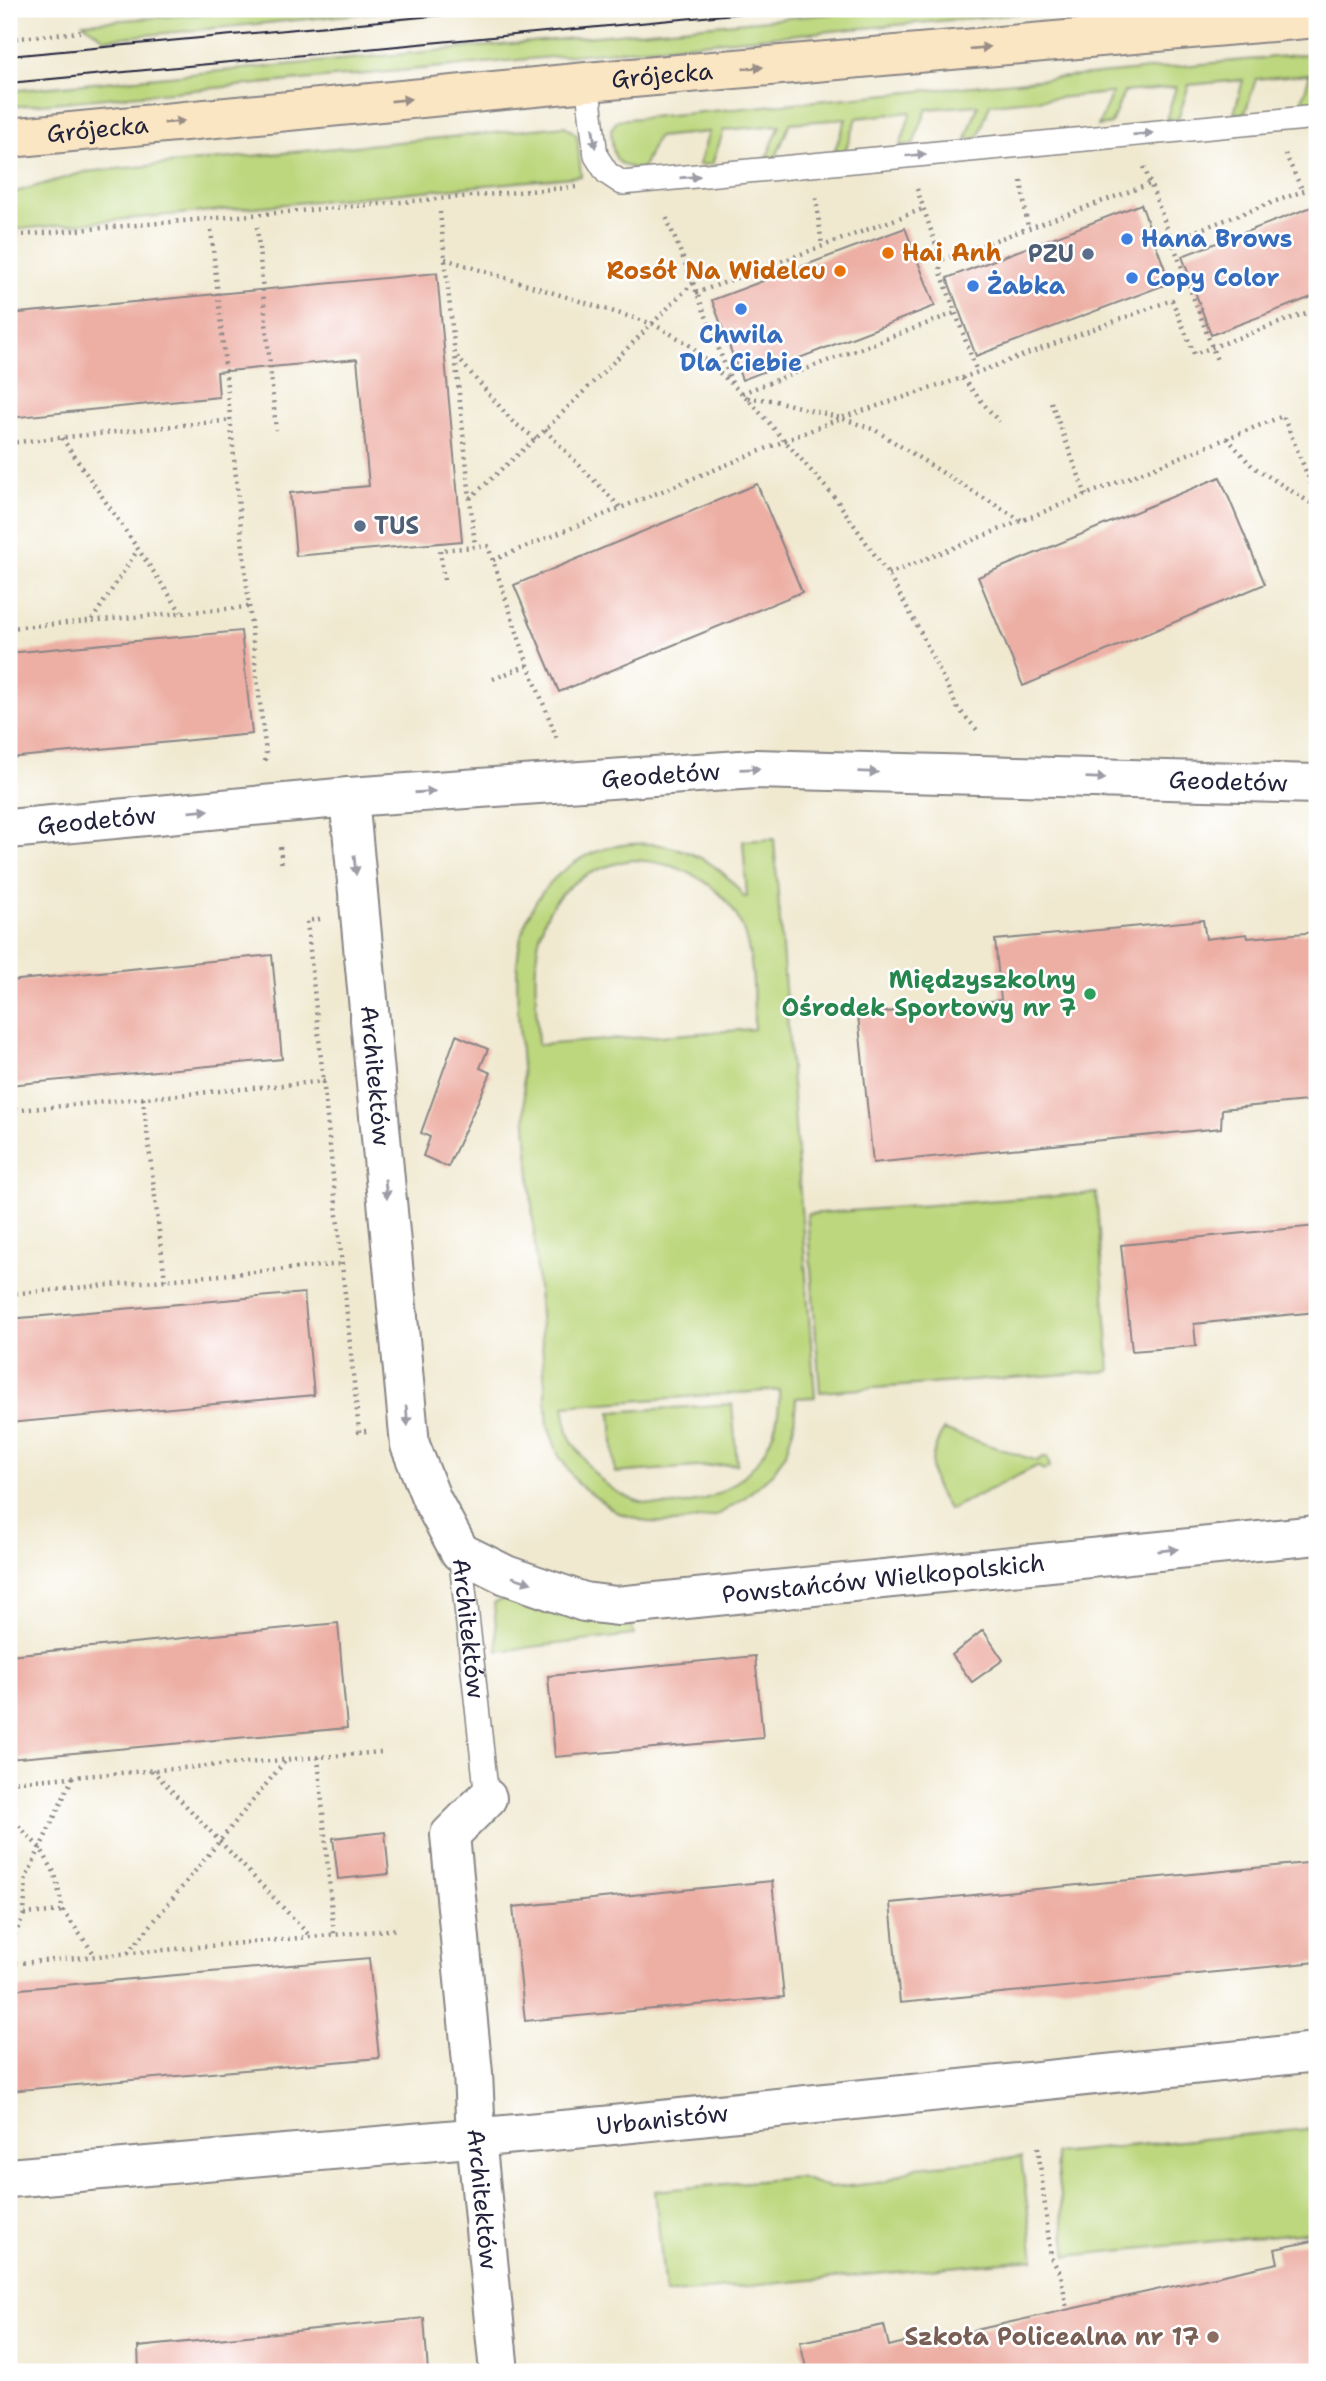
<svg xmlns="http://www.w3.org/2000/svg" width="1326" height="2381" viewBox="0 0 1326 2381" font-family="'Shantell Sans',sans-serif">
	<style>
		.green { fill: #bcd77d; stroke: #6f7c5c; stroke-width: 2; fill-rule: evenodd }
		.building { fill: #edafa4 }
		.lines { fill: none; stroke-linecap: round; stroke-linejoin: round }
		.service-casing { stroke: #898686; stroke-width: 26 }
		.minor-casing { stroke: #898686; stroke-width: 42 }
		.secondary-casing { stroke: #898686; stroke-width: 42 }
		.path { stroke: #898686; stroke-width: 4.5; stroke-dasharray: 2 5; stroke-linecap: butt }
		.service { stroke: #fff; stroke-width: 23 }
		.minor { stroke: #fff; stroke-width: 38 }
		.secondary { stroke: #fbe6c4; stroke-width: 38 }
		.tram { stroke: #22223b; stroke-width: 2 }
		.oneway { fill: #998e86 }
		.oneway2 { fill: #9c9ca7 }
		.shop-dot { fill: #3f7fe0; stroke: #fff; stroke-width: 2.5 }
		.food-dot { fill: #e8710a; stroke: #fff; stroke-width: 2.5 }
		.service-dot { fill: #5c6f8a; stroke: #fff; stroke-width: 2.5 }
		.leisure-dot { fill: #2e9e5b; stroke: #fff; stroke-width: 2.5 }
		.education-dot { fill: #8d6e63; stroke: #fff; stroke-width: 2.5 }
		.labels { text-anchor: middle; stroke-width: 5; stroke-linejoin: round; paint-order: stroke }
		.street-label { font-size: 24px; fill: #22223b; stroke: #fff }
		.shop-label { font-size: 24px; font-weight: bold; fill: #366cbe; stroke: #fff; text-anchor: start }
		.food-label { font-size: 24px; font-weight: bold; fill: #c56008; stroke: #fff; text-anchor: start }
		.service-label { font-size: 24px; font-weight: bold; fill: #4e5e75; stroke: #fff; text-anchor: end }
		.leisure-label { font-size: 24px; font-weight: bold; fill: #27864d; stroke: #fff; text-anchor: end }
		.education-label { font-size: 24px; font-weight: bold; fill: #785e54; stroke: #fff; text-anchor: end }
	</style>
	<rect width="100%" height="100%" fill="#fff"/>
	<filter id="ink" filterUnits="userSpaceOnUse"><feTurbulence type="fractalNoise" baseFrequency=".0143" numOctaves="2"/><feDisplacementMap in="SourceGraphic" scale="14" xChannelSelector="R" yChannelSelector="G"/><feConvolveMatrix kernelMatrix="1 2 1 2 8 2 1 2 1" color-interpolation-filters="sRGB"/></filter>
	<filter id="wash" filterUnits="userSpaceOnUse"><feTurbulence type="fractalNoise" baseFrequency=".00686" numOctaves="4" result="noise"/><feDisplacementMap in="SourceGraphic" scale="28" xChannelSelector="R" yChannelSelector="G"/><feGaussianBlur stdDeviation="1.57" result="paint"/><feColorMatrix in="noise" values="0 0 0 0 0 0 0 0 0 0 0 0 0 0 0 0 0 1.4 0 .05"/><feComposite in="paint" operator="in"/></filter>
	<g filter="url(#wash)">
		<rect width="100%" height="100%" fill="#f0e9d0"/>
		<!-- green -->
		<g class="green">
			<polygon points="273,9 408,9 105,39 83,23"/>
			<polygon points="883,9 1070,9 9,107 9,91"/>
			<path d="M1317,53V105L1300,107L1310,74L1256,79L1245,113L1234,114L1243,80L1189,85L1178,119L1166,120L1176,87L1124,92L1111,124L1098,126L1112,93L990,104L978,138L966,139L978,105L927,109L913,144L900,146L911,112L857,118L845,151L834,152L846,119L790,123L776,157L766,159L780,125L724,130L712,164L699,165L709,132L657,137L642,169C612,167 613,155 611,129L618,120Z"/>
			<polygon points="565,126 577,135 581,176 9,230 9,194 85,172"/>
			<path d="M774,839L815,1397L796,1398L794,1426L786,1452L773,1473L743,1499L716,1516L675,1523L647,1522L616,1512L578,1484L559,1456L548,1426L518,1012C517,979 514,947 528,917C567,828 690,818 744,897H747L743,841ZM630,860C684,861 734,888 747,943C754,968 754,1003 754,1029L538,1045C534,955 522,884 630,860ZM779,1390C785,1498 639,1551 582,1456C577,1449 571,1441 568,1433C566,1424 566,1415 564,1406Z"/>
			<polygon points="1096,1193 1110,1371 820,1392 807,1214"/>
			<polygon points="732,1404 737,1464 615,1473 611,1412"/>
			<path d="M943,1430L1037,1461L1043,1457H1047L1050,1467L1044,1470L1037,1466L949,1510C928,1480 926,1463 943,1430Z"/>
			<polygon points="511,1595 630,1619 634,1635 498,1651 494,1603"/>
			<polygon points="1317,2128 1317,2231 1067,2256 1055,2153"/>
			<polygon points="1021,2157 1034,2259 665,2294 655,2191 799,2177 830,2188 885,2182 916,2167"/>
		</g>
		<g id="blocks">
			<!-- building -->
			<g class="building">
				<polygon points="1141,204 1170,283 976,356 947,278"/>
				<polygon points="1317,205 1317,295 1211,335 1182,256"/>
				<polygon points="905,228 935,306 742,380 712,300"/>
				<polygon points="437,273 462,541 296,556 290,493 369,486 357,359 217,372 219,397 9,418 9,314"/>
				<polygon points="1220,477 1265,584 1023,686 978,577"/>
				<polygon points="757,484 802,592 559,692 514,585"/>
				<polygon points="241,631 252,734 9,758 9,653"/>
				<polygon points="1203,920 1206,939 1247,934 1248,938 1317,932 1317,1100 1222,1109 1221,1128 873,1163 858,1015 1001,1000 995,940"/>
				<polygon points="272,955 282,1059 9,1085 9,981"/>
				<polygon points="456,1035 488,1049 480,1068 491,1073 448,1167 423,1156 430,1137 421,1133"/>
				<polygon points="1317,1226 1317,1312 1194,1324 1196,1346 1132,1351 1121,1245"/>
				<polygon points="304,1293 314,1395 9,1423 9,1319"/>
				<polygon points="338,1623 347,1728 9,1759 9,1655"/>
				<polygon points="983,1630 1003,1660 972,1682 952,1655"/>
				<polygon points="755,1656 763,1738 555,1757 548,1676"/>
				<polygon points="385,1832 389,1874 338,1879 333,1838"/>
				<polygon points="1317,1862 1317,1962 900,2003 890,1903"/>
				<polygon points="772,1881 784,1997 525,2021 513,1907"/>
				<polygon points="369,1958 379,2058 9,2091 9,1990"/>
				<polygon points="1317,2240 1317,2372 807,2372 800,2342 884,2325 889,2346 933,2335 935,2339 1278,2263 1275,2249"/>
				<polygon points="424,2318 428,2372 139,2372 138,2347"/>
			</g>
		</g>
	</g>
	<g filter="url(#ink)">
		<use href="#blocks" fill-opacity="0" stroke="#898686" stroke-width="2"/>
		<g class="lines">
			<defs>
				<g id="service">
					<polyline points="587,82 596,156 607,173 622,183 1317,117"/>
					<path id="s1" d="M460,1552L487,1798"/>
				</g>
				<g id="minor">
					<path id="s2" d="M349,797L410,1445L432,1500L460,1552L506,1575L584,1602L617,1606L1317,1535"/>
					<path id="s3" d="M9,829L349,797L755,769L1317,784"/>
					<path id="s4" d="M487,1798L450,1835L473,2073L476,2137L499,2372"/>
					<path id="s5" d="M9,2178L574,2129L1317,2052"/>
				</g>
				<g id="secondary">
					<path id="s6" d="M9,138L587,82L1317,18"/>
				</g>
			</defs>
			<!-- service casing -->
			<use href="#service" class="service-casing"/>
			<!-- minor casing -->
			<use href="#minor" class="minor-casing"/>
			<!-- secondary casing -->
			<use href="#secondary" class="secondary-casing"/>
			<!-- path -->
			<g class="path">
				<polyline points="9,39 80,32"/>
				<polyline points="1285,154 1303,191"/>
				<polyline points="1144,167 1218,363"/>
				<polyline points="1021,181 1028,228"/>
				<polyline points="917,189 941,260 1150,184"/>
				<polyline points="816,198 822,246"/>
				<polyline points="440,212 475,546"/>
				<polyline points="257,227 276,430"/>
				<path d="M211,230C230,404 244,579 266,753L265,762"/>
				<polyline points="9,236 576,187"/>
				<polyline points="1171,240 1317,186"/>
				<polyline points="445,259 653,324 687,343 747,398 836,499 888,574 919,629 957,707 977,730"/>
				<polyline points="941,260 940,270 977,372"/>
				<polyline points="693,283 732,383"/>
				<polyline points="696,293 923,209"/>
				<polyline points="457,357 513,422 536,439"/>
				<polyline points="962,378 1172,300 1194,354 1317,309"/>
				<polyline points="742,393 955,313"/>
				<polyline points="748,398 772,400 841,418 875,430 970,490 1021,520"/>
				<polyline points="1051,402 1086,495"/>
				<polyline points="545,430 620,507"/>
				<polyline points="62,438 181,612"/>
				<polyline points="1227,438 1252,466 1317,507"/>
				<polyline points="9,443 232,420"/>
				<polyline points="470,498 545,430 693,283 665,214"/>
				<polyline points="493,560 841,418 962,378 999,422"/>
				<polyline points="888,574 1283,416 1317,498"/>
				<polyline points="444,580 440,550 488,546 528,665 558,741"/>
				<polyline points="92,620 137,551"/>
				<polyline points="9,628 248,607"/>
				<polyline points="493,679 528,665"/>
				<polyline points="280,847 282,867"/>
				<polyline points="320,919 307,921 359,1432 367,1431"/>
				<polyline points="143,1098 165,1280"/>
				<polyline points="9,1111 326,1081"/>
				<polyline points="9,1294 343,1264"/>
				<polyline points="318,1757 334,1935"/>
				<polyline points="152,1770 310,1936"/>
				<polyline points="9,1782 382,1752"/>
				<polyline points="9,1816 41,1849 55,1874 63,1911 95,1955"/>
				<polyline points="24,1914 63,1911"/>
				<polyline points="9,1948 24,1914 26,1878 73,1777"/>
				<polyline points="128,1953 286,1760"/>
				<polyline points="9,1964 399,1929"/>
				<polyline points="1038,2147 1051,2258 1061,2274 1067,2310"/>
			</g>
			<!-- service -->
			<use href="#service" class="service"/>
			<!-- minor -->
			<use href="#minor" class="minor"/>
			<!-- secondary -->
			<use href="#secondary" class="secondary"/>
			<!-- tram -->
			<g class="tram">
				<polyline points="9,56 507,9"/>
				<polyline points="9,83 787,9"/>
			</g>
		</g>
		<!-- one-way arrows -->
		<defs><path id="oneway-solid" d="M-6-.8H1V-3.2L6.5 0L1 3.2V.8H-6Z" transform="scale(1.75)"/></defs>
		<g class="oneway">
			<use href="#oneway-solid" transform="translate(980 48) rotate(-5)"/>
			<use href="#oneway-solid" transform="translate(753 68) rotate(-5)"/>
			<use href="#oneway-solid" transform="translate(401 100) rotate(-6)"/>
			<use href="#oneway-solid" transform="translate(174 122) rotate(-6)"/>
		</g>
		<g class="oneway2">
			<use href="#oneway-solid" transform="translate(1143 134) rotate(-5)"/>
			<use href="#oneway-solid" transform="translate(594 138) rotate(83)"/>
			<use href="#oneway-solid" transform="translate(916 155) rotate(-5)"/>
			<use href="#oneway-solid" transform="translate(690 177) rotate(-5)"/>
			<use href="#oneway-solid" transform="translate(750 769) rotate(-2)"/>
			<use href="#oneway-solid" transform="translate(868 772) rotate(2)"/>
			<use href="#oneway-solid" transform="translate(1096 778) rotate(2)"/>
			<use href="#oneway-solid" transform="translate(425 792) rotate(-4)"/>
			<use href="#oneway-solid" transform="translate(199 811) rotate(-5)"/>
			<use href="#oneway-solid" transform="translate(355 865) rotate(84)"/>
			<use href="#oneway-solid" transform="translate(386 1189) rotate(84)"/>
			<use href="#oneway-solid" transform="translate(407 1416) rotate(85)"/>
			<use href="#oneway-solid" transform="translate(1168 1550) rotate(-6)"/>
			<use href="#oneway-solid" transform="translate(522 1580) rotate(18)"/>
		</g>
	</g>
	<!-- markers -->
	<g class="shop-dot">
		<circle cx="1127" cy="239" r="7"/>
		<circle cx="1132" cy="278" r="7"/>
		<circle cx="973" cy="286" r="7"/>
		<circle cx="741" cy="309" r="7"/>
	</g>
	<g class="food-dot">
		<circle cx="888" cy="253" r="7"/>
		<circle cx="840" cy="271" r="7"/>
	</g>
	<g class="service-dot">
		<circle cx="1088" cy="254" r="7"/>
		<circle cx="360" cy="526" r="7"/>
	</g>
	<circle class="leisure-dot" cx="1090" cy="994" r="7"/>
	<circle class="education-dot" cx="1213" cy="2337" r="7"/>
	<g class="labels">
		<!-- street labels -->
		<g class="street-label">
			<text dy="8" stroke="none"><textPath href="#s6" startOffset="656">Grójecka</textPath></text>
			<text dy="8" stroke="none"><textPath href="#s6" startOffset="89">Grójecka</textPath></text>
			<text dy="8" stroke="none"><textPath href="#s3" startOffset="654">Geodetów</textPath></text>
			<text dy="8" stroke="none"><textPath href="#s3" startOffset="1222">Geodetów</textPath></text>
			<text dy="8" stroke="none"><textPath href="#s3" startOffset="88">Geodetów</textPath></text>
			<text dy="8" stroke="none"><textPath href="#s2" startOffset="280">Architektów</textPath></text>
			<text dy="8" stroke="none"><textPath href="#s2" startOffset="1204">Powstańców Wielkopolskich</textPath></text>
			<text dy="8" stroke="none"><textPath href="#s1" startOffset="77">Architektów</textPath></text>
			<text dy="8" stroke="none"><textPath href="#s5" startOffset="656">Urbanistów</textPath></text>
			<text dy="8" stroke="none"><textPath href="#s4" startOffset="418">Architektów</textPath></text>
		</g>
		<!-- shop labels -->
		<g class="shop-label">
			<text x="1141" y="247">Hana Brows</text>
			<text x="1146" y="286">Copy Color</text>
			<text x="987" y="294">Żabka</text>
			<text x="741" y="343" text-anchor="middle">Chwila<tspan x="741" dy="28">Dla Ciebie</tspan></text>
		</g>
		<!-- food labels -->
		<g class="food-label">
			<text x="902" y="261">Hai Anh</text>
			<text x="826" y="279" text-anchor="end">Rosół Na Widelcu</text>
		</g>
		<!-- service labels -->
		<g class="service-label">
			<text x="1074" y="262">PZU</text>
			<text x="374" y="534" text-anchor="start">TUS</text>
		</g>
		<!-- leisure labels -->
		<g class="leisure-label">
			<text x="1076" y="988">Międzyszkolny<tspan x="1076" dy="28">Ośrodek Sportowy nr 7</tspan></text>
		</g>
		<!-- education labels -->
		<g class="education-label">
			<text x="1199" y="2345">Szkoła Policealna nr 17</text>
		</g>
	</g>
	<!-- margin -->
	<rect width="1326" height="2381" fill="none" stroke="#fff" stroke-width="35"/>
</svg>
